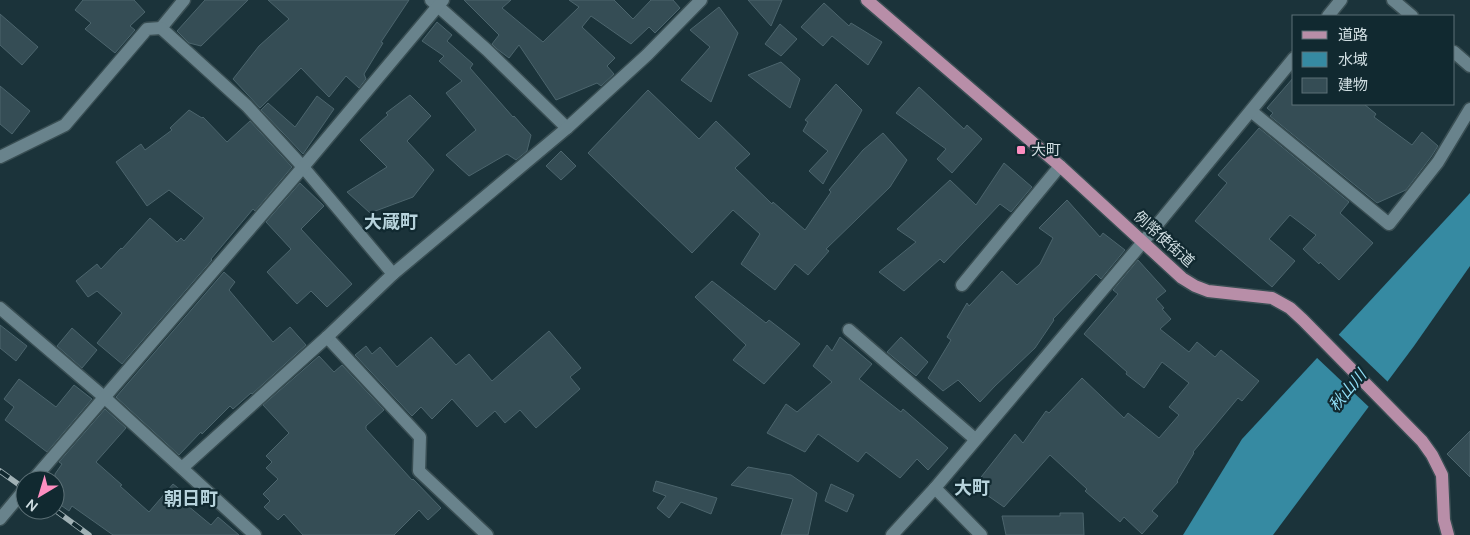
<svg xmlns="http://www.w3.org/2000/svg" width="1470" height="535" viewBox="0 0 1470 535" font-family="Manrope,'Noto Sans JP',sans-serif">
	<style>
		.water { fill: #368aa2 }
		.pier { fill: #1b333a }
		.building { fill: #354d55; stroke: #4c656d }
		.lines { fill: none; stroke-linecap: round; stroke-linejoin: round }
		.minor-casing { stroke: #394e53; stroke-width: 15 }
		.major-casing { stroke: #394e53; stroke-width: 15 }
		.minor { stroke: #69838c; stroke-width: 12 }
		.major { stroke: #b88ea8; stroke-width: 12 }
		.rail-casing { stroke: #a0b1b5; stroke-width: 5.5 }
		.rail { stroke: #112930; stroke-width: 4; stroke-dasharray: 11; stroke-linecap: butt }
		.poi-dot { fill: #fd8ec0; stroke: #112930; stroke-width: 2 }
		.labels { text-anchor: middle; stroke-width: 4.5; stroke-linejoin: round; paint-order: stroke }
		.poi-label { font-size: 15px; fill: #d0dee2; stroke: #112930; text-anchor: start }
		.street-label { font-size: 15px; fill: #d0dee2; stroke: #112930 }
		.water-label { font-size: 16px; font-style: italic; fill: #90def6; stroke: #112930 }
		.quarter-label { font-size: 18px; font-weight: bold; fill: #b7d3dc; stroke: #112930 }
	</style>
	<rect width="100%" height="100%" fill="#1b333a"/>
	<!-- water -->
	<polygon class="water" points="1470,193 1470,266 1414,346 1273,535 1183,535 1242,439"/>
	<!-- pier -->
	<polygon class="pier" points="1337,333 1389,383 1370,408 1315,356"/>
	<!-- building -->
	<g class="building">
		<polygon points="83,0 134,0 145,12 130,26 135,30 115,53 85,29 91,23 75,10"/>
		<polygon points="205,0 248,0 201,46 189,43 177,31"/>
		<polygon points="268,0 409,0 381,42 383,43 364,74 366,79 359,88 346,76 329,97 301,68 260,108 233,79 259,46 289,19"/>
		<polygon points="464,0 511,0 502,8 543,42 579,7 569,0 614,0 633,19 651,0 673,0 680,8 655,33 649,27 631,44 591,16 582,27 615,58 607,66 614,74 601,86 597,83 556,100 519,45 509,58 497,49 492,44 499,35"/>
		<polygon points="748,0 782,0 771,26"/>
		<polygon points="824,3 849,26 851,23 882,42 868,65 832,36 823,46 801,27"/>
		<polygon points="719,7 738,33 711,102 681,80 710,47 690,30"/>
		<polygon points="0,14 38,47 22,65 0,45"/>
		<polygon points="437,22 452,35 447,41 473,64 470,68 513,117 514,116 531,135 527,151 516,160 507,154 469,176 446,155 476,130 446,93 462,81 439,61 444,56 422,41"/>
		<polygon points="780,24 797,39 781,56 765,44"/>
		<polygon points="781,62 800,79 790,108 748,75"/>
		<polygon points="1294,77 1294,104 1364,104 1376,114 1374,117 1412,145 1422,132 1438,146 1431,157 1406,190 1377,203 1270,116 1273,113 1267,108"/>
		<polygon points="836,84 862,110 823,184 809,171 828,151 803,131 808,122 805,120"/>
		<polygon points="0,86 30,111 12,134 0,124"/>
		<polygon points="919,87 964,129 967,125 982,139 952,173 937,159 946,149 896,113"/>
		<polygon points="648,90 699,139 716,121 750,154 735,168 772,204 773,202 805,230 831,192 829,190 863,150 883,133 907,160 890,187 826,249 829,251 808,275 795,264 775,290 741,264 760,234 733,210 692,253 588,153"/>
		<polygon points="410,95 431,116 407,141 434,170 413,197 370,213 347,192 387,167 360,140 388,115 386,113"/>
		<polygon points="317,96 334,109 303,154 261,110 268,103 295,127"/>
		<polygon points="189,110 202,118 203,117 227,142 250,121 292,167 255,211 253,209 211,259 212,260 122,364 97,343 122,313 97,291 88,297 76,281 97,264 101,269 121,248 122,249 150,218 177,242 181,238 184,241 204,218 169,190 147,206 116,162 141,144 145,150 172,130 170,128"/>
		<polygon points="1259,128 1349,202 1340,213 1373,243 1339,280 1320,262 1319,264 1303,249 1316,235 1290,215 1269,239 1295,261 1272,287 1195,221 1227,183 1218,175"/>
		<polygon points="561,151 576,166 561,180 546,166"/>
		<polygon points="1004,163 1032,187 1011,212 1000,204 944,263 940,259 904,291 879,272 916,242 897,229 950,180 976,205"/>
		<polygon points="300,183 324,206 301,229 352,284 327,307 311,291 297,304 267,272 291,249 266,222"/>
		<polygon points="1067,200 1100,237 1103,233 1125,250 1101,279 1096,274 1053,319 1054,320 1035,348 995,386 980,402 958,380 943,391 928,378 951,340 947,337 967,303 969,306 1002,271 1017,285 1040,264 1053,238 1039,228"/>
		<polygon points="1138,260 1166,291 1156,299 1164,308 1162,309 1171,319 1160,329 1189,352 1197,342 1215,357 1221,350 1259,381 1242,401 1238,398 1193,452 1194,453 1177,481 1178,482 1152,511 1158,516 1142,534 1124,517 1120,522 1085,491 1087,489 1050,455 1004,507 974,486 1015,434 1023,443 1046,411 1049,413 1082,378 1124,418 1128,413 1159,438 1179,415 1169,407 1189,383 1162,362 1144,388 1126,374 1127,372 1084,334 1118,294 1113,290"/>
		<polygon points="224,272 235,282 229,290 273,342 290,327 306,345 252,394 251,393 233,409 230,406 202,434 201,432 179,455 116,397"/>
		<polygon points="712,281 766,323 769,320 800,344 764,384 733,360 746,345 695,297"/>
		<polygon points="0,325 27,346 16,361 0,348"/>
		<polygon points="72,328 97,350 82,368 57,346"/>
		<polygon points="549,331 581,368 570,377 580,389 536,428 520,410 505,423 495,411 477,427 452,399 432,419 421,407 412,416 355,355 366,346 372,354 380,347 397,367 431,337 456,365 469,354 492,381"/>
		<polygon points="840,337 872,364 859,379 901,412 903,409 948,448 928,470 917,459 900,478 866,452 858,462 818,434 805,452 767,433 786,404 797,412 832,382 813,366 827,345 832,351"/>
		<polygon points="901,337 928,362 916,376 887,352"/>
		<polygon points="319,356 334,372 342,365 384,410 366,426 366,429 412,480 413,479 441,508 428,520 419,510 394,535 303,535 284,514 278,520 264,507 270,501 263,494 278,479 266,468 272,462 266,456 289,433 263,405"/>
		<polygon points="19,379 56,407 74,385 92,399 47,452 5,420 14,407 4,399"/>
		<polygon points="105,409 126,428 96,462 122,485 120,486 149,512 173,484 187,495 182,501 211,525 218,517 239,535 113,535 72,506 69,511 55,501 55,474 62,464 59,462"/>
		<polygon points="1470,431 1470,477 1447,454"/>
		<polygon points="748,467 791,475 817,493 808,535 781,535 793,499 731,485"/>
		<polygon points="656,481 717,498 711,514 681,502 669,518 657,508 666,496 653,491"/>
		<polygon points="831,484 854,495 847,512 825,501"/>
		<polygon points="1060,513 1083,513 1084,535 1006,535 1002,516 1060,516"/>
	</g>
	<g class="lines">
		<defs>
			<g id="minor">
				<polyline points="431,0 487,50 567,128"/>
				<polyline points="1393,0 1412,16"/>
				<polyline points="1328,16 1341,0"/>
				<polyline points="161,28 184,0"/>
				<polyline points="1454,52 1470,66"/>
				<polyline points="1251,111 1389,224 1438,162 1470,109"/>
				<polyline points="0,157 65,125 147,29 161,28 247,106 303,167 393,274"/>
				<polyline points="962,285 1060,166"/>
				<polyline points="0,308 104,397 255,535"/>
				<polyline points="849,330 975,439"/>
				<polyline points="327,337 420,437 419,471 487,535"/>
				<polyline points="182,468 327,337 393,274 567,128 647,55 701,0"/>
				<polyline points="33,480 303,167 443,0"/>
				<polyline points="935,488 981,535"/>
				<polyline points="0,519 25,489"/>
				<polyline points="892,535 935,488 1143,242 1294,58"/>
			</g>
			<polyline id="major" points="867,0 1060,166 1182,278 1195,286 1208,291 1272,298 1290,308 1303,320 1422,441 1432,455 1442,475 1444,520 1448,535"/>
		</defs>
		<!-- minor casing -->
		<use href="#minor" class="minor-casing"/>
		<!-- major casing -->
		<use href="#major" class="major-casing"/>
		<!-- minor -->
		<use href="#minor" class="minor"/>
		<!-- major -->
		<use href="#major" class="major"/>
		<defs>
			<g id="rail">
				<polyline points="0,471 25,489"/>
				<polyline points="55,510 89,535"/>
			</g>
		</defs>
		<!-- rail casing -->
		<use href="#rail" class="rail-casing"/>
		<!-- rail -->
		<use href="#rail" class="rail"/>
	</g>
	<!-- markers -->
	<rect class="poi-dot" x="1016" y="145" width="10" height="10" rx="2.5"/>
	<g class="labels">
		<!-- poi labels -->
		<g class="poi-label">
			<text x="1031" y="155">大町</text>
		</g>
		<!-- street labels -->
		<g class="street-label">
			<text transform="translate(1164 239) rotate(42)" y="5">例幣使街道</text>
		</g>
		<!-- water labels -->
		<g class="water-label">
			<text transform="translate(1347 390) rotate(-50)" y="6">秋山川</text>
		</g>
		<!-- quarter labels -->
		<g class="quarter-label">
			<text x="391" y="228">大蔵町</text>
			<text x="972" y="494">大町</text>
			<text x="191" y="505">朝日町</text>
		</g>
	</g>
	<!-- legend -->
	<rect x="1292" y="15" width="162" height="90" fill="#112930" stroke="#5d7177"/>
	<rect x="1302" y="31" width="25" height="8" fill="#b88ea8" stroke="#5d7177"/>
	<text x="1338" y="40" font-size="15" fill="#d0dee2">道路</text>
	<rect x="1302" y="52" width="25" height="15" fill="#368aa2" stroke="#5d7177"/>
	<text x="1338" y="65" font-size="15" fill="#d0dee2">水域</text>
	<rect x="1302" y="78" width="25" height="15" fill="#354d55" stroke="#5d7177"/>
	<text x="1338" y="90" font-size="15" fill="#d0dee2">建物</text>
	<!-- north arrow -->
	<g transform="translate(40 495) rotate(218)"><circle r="24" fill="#112930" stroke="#5d7177"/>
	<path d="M0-4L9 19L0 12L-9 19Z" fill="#fd8ec0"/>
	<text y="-8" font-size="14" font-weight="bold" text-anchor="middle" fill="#d0dee2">N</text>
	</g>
</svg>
